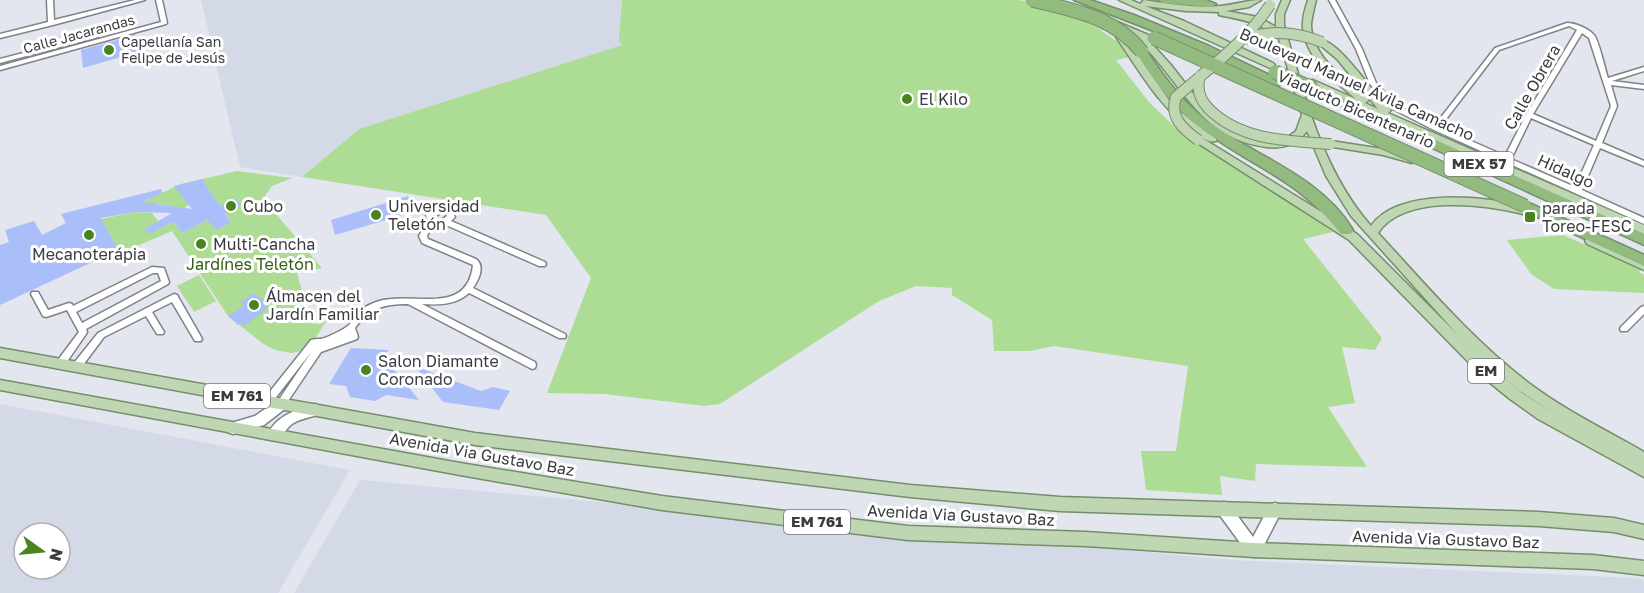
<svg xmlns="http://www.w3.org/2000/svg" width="1644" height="593" viewBox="0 0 1644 593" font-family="'Golos Text',sans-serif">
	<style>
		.built { fill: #d4d9e8; fill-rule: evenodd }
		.green { fill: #addc95 }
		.building { fill: #aabefa }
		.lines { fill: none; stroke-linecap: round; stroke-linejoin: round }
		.street-casing { stroke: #7f8289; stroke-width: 3 }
		.secondary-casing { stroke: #7f8289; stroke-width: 3 }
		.primary-casing { stroke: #748e69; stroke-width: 3 }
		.highway-casing { stroke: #748e69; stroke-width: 3 }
		.street { fill: #fff; fill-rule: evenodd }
		.secondary { fill: #fff; fill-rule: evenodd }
		.primary { fill: #bed6b2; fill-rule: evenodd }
		.highway { fill: #93ba7f; fill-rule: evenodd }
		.primary-bridge-casing { stroke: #748e69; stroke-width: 12; stroke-linecap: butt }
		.highway-bridge-casing { stroke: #748e69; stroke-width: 15; stroke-linecap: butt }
		.primary-bridge { stroke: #bed6b2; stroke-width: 10 }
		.highway-bridge { stroke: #93ba7f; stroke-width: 13 }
		.poi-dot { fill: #498420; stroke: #fff; stroke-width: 2 }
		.labels { text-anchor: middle; stroke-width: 6; stroke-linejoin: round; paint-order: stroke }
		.far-street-label { font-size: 14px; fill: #3b3c3f; stroke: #fff }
		.far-poi-label { font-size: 14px; fill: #3b3c3f; stroke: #fff; text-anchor: start }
		.shield { fill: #fff; stroke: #767679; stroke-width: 1.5 }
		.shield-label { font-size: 15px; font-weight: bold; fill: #3b3c3f }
		.street-label { font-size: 16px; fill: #3b3c3f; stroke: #fff }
		.poi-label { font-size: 16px; fill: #3b3c3f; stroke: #fff; text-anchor: start }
		.park-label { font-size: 16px; fill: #325d13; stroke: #fff }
	</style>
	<rect width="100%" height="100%" fill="#e3e6ee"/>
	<!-- built -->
	<g class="built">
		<polygon points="201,0 622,0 623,45 359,129 302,177 240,167"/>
		<path d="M0,404L350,470L278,593H0ZM24,533H60V569H24Z"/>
		<polygon points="360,480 1232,560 1633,578 1644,580 1644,593 294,593"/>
	</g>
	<!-- green -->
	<g class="green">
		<polygon points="622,0 1019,0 1083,18 1121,44 1131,57 1116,60 1149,102 1178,130 1333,232 1303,239 1382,338 1375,350 1342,347 1355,403 1328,407 1367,467 1256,464 1255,481 1220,476 1222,495 1146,490 1141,451 1176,451 1188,366 1054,346 1030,351 994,351 992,320 952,295 952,288 916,286 879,301 720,404 704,406 605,394 547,393 591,278 546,215 302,177 359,129 622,45 619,40"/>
		<polygon points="237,171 292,178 272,186 262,200 262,204 269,206 322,268 297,273 311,323 319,324 327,320 316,337 302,351 291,353 275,350 262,343 228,316 172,231 120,253 101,219 135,212 152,213 158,221 159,229 174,222 182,233 207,220 218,229 231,222 204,183 189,205 183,209 160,204 132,207 181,184"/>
		<polygon points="1563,235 1641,269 1639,272 1644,275 1644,293 1554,289 1531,274 1507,240"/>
		<polygon points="199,275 216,301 194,312 177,286"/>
	</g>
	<!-- building -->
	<g class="building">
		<polygon points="135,35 138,52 83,68 81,50"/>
		<polygon points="202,179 220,206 236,199 241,206 225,214 231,222 217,230 207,220 182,233 174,222 148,234 145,229 172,213 135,212 101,218 118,250 0,305 0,245 9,242 5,230 34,221 42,235 66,223 61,214 161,189 162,193 142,202 192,209 174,186"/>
		<polygon points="408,196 413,212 335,235 331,220"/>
		<polygon points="253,293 268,303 265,306 268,308 244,326 241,324 238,325 228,316 244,306 240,303"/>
		<polygon points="351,348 389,350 383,356 419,400 386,395 375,401 350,397 346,386 329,384"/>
		<polygon points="415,366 481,391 493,387 510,391 499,410 443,402"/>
	</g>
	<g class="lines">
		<defs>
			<g id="street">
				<polygon points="47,0 53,0 54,20 135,0 145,0 53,25 0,38 0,34 48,22"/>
				<polygon points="156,0 162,0 167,23 166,24 0,70 0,66 161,22"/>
				<path d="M1329,0H1335L1362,49L1376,83L1395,104L1435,125L1495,48L1567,23C1575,23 1588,28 1594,35C1599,41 1605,69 1608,78L1644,67V71L1612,81L1644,85V89L1611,85L1617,106L1602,143L1644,161V166L1600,148L1582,190L1644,218V224L1434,130L1391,108L1370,84L1356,49ZM1569,26L1577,30L1526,115L1505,156L1440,127L1499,50ZM1582,33L1589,38L1611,106L1596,141L1533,114ZM1531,118L1594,145L1575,187L1511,159Z"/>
				<polygon points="96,34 98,35 98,37 0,63 0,59"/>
				<path d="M440,207L451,208L455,217L451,221L545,262L546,264L545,266H539L446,225L442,227L432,226L427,236L428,239L476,259C485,266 479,279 473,288L565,334L566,336L565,338H559L469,293C455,305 440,305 422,304L535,362L536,365L535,368L532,369L408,304C384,304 369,308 355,328L358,337L357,339L321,352L284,407L281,408L278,407L276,404L312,351L270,405L267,406L264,405L262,402L264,399L311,340C314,339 317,339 320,339C325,339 345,329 349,325C351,323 352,320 354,317C359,310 368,305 376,302C411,290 467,318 473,265L422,243L419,236L428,220L426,216L427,214ZM441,213H445L447,216L440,221H436L434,217Z"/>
				<path d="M152,267L164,268L169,282L168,284L86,329L87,332L86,334L64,366L61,367L58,366L57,363L58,360L79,332L67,310L46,317L43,316L31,294L32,292H38L48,310L69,303L72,304L73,306ZM153,273H158L161,281L82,323L76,312Z"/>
				<polygon points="174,294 177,295 201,337 202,339 201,341 195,341 172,302 152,312 164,332 163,334 157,334 146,316 104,337 80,369 77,370 74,369 73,366 74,363 98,333"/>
				<polygon points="1644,306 1644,314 1627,331 1621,331 1620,329 1621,327 1641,307"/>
			</g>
			<g id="secondary">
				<polygon points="281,398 286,400 288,404 286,408 264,425 233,434 228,432 226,428 228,424 255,416"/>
				<path d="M315,404L320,406L322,410L320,414C311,417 299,419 292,424C283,430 282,444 269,439L267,435C278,414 295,411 315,404Z"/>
				<polygon points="1224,502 1229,504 1253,537 1270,505 1275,503 1280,505 1282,510 1259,555 1254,557 1249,555 1219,514 1217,509 1219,504"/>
			</g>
			<g id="primary">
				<path d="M1119,0H1131L1140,4L1144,0C1169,4 1194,8 1220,6C1234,5 1247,0 1261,0L1249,7L1226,11L1258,17L1276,27V14L1282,0H1290L1284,14V25C1304,95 1322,170 1371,226C1398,187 1487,196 1527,207L1529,210L1527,213L1523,214C1483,204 1404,194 1378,233C1426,285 1473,341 1530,384C1566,411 1606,430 1644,452V477L1538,419L1510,399L1484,378L1349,240L1193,140L1194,138H1202L1357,234L1457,334L1351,216L1326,176L1307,131C1297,145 1284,149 1267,147C1201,140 1182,83 1140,42V38L1108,23L1112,20L1115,21L1165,42L1167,44L1162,47L1151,43L1171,65L1202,105L1214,117L1229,127L1248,136L1279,140H1284L1296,131L1302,115L1279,39C1261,22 1243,20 1219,15V12L1186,11L1145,6L1184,21L1273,63L1275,65L1270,68ZM1477,354L1522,393L1556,415L1520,391Z"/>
				<path d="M1308,0H1316C1314,8 1312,16 1311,24C1311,56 1345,80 1367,98L1369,100L1365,103L1378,109L1337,59L1319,44V40C1338,38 1373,94 1389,108L1391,110L1388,113L1644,225V234L1307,84V80H1313L1356,99C1334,81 1306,58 1303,28C1302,19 1305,9 1308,0Z"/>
				<path d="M1121,34L1124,35L1173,106L1193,122L1216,137V141C1207,143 1201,137 1195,132C1160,109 1140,71 1116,37Z"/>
				<polygon points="1331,141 1383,149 1416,158 1417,160 1412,163 1383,155 1327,146 1326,144 1327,142"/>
				<polygon points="1591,237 1644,261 1644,270 1587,244 1585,241 1587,238"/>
				<polygon points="0,348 475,433 910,485 1060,497 1539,512 1614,518 1644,525 1644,539 1614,532 1539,526 1060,511 910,497 475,445 0,358"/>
				<polygon points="0,380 460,463 662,496 908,526 1086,532 1254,543 1593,555 1644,561 1644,575 1593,569 1254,557 1086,546 908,540 662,510 460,475 0,390"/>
			</g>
			<g id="highway">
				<polygon points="1074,0 1090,0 1134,15 1209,46 1284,82 1278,86 1274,85 1151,30"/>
				<polygon points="1158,0 1206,0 1216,4 1211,7 1163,3"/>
				<path d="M1142,49L1146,50C1166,80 1187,108 1217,128C1264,159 1323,180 1353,230L1351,234H1341C1298,178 1249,166 1198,126C1172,106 1153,80 1136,52Z"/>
				<polygon points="1314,85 1644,234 1644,245 1310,92 1310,86"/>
				<polygon points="1525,201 1644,255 1644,266 1520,209 1518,206 1520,203"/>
			</g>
		</defs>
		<!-- street casing -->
		<use href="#street" class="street-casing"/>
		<!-- secondary casing -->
		<use href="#secondary" class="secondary-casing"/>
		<!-- primary casing -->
		<use href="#primary" class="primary-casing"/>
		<!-- highway casing -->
		<use href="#highway" class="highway-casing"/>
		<!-- street -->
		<use href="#street" class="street"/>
		<!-- secondary -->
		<use href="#secondary" class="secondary"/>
		<!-- primary -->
		<use href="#primary" class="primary"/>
		<!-- highway -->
		<use href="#highway" class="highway"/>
		<defs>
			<g id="primary-bridge">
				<path d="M1244,39C1271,29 1296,32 1322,42"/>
				<path d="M1200,76C1196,89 1200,100 1209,109C1241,141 1289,141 1331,144"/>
				<path d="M1198,140C1183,129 1169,117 1176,97C1209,68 1246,42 1270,5"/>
			</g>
			<g id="highway-bridge">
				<path d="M1032,0C1073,10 1115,17 1142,52"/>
				<polyline points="1154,38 1525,206"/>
				<polyline points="1275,72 1314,89"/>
			</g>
		</defs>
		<!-- primary-bridge casing -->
		<use href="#primary-bridge" class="primary-bridge-casing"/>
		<!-- highway-bridge casing -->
		<use href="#highway-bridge" class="highway-bridge-casing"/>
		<!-- primary-bridge -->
		<use href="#primary-bridge" class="primary-bridge"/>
		<!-- highway-bridge -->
		<use href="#highway-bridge" class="highway-bridge"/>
	</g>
	<!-- markers -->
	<g class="poi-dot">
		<circle cx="109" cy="50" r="6"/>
		<circle cx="907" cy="99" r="6"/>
		<circle cx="231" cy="206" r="6"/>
		<circle cx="376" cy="215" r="6"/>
		<rect x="1524" y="211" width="12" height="12" rx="3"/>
		<circle cx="89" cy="235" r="6"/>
		<circle cx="201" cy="244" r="6"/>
		<circle cx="254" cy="305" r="6"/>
		<circle cx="366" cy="370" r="6"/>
	</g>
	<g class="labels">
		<!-- far-street labels -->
		<g class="far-street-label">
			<text transform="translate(79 34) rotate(-15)" y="5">Calle Jacarandas</text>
		</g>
		<!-- far-poi labels -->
		<g class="far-poi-label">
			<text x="121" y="47">Capellanía San<tspan x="121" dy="16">Felipe de Jesús</tspan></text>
		</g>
		<!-- shield labels -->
		<g class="shield">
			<rect x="1444.5" y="152" width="69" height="24" rx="4.5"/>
			<rect x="1468" y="359" width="36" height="24" rx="4.5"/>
			<rect x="204" y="384" width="66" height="24" rx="4.5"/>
			<rect x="784" y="510" width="66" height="24" rx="4.5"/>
		</g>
		<g class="shield-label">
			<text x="1479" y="169">MEX 57</text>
			<text x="1486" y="376">EM</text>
			<text x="237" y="401">EM 761</text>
			<text x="817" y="527">EM 761</text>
		</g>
		<!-- street labels -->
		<g class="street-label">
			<text transform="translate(1357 84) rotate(24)" y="6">Boulevard Manuel Ávila Camacho</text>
			<text transform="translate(1532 87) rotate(-60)" y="6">Calle Obrera</text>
			<text transform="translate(1356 109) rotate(24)" y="6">Viaducto Bicentenario</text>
			<text transform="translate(1566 171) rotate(24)" y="6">Hidalgo</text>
			<text transform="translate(482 454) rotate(10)" y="6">Avenida Via Gustavo Baz</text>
			<text transform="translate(961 515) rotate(3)" y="6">Avenida Via Gustavo Baz</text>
			<text transform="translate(1446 539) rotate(2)" y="6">Avenida Via Gustavo Baz</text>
		</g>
		<!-- poi labels -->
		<g class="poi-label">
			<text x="919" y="105">El Kilo</text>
			<text x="243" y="212">Cubo</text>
			<text x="388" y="212">Universidad<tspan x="388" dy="18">Teletón</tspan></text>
			<text x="1542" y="214">parada<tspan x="1542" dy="18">Toreo-FESC</tspan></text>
			<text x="213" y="250">Multi-Cancha</text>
			<text x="89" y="260" text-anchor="middle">Mecanoterápia</text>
			<text x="266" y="302">Álmacen del<tspan x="266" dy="18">Jardín Familiar</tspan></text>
			<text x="378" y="367">Salon Diamante<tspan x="378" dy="18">Coronado</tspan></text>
		</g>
		<!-- park labels -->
		<g class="park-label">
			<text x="250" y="270">Jardínes Teletón</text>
		</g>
	</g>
	<!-- north arrow -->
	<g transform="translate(42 551) rotate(105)"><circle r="28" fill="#ffffff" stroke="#b1b1b2" stroke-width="1.5"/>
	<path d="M0-4.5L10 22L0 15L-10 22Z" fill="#498420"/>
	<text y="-9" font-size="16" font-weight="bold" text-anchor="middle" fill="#3b3c3f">N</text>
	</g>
</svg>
